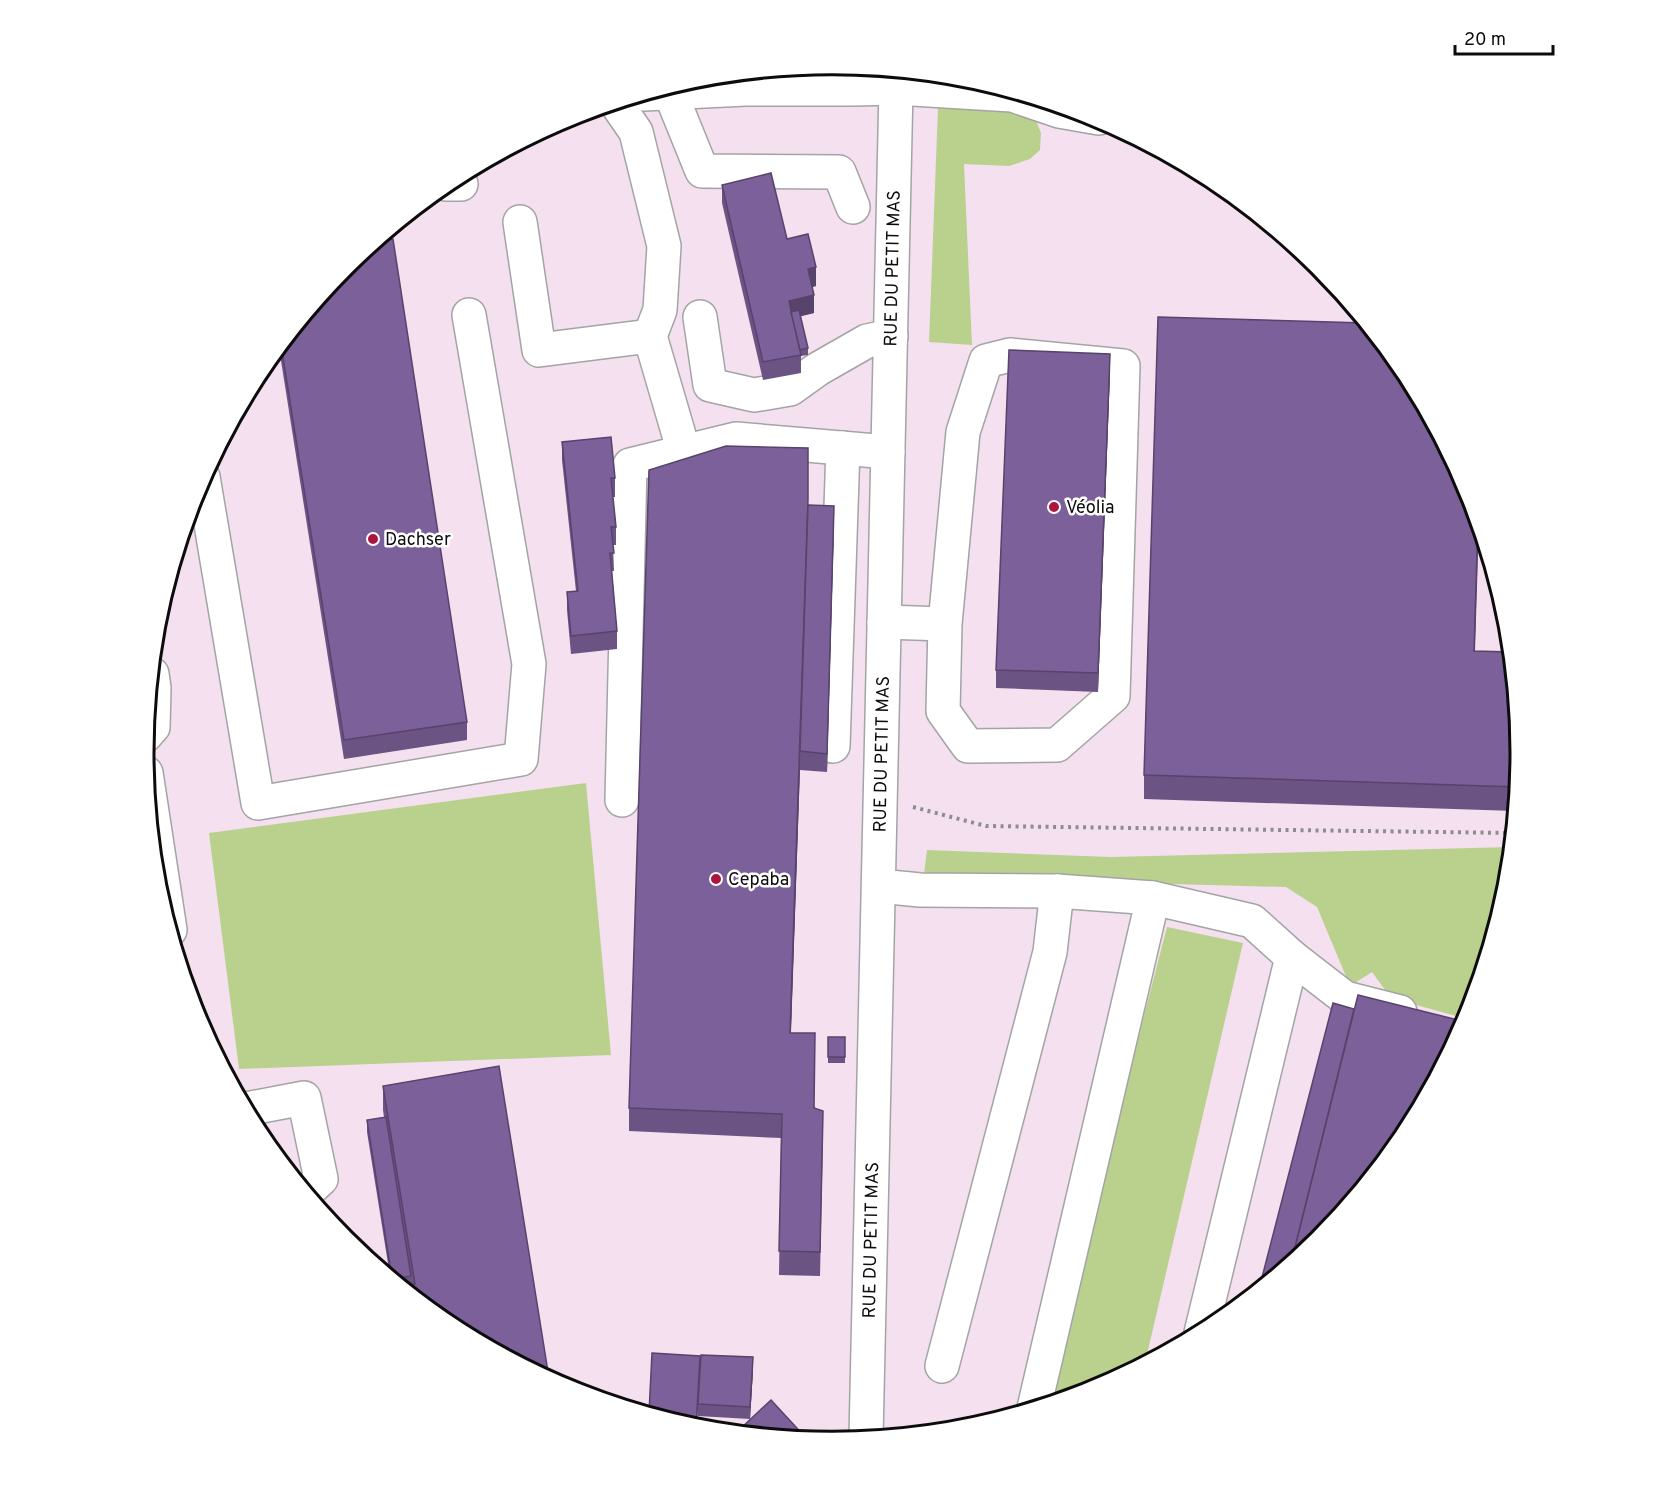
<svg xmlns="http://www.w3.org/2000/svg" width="1665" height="1506" viewBox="0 0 1665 1506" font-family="Overpass,sans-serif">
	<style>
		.industrial { fill: #f4e0ef }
		.green { fill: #bad18d }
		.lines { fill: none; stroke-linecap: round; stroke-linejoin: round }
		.minor-casing { stroke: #a3a4a5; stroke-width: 36 }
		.path { stroke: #8d8d8f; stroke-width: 4; stroke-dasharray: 3 4.5; stroke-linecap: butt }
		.minor { stroke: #fff; stroke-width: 33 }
		.wall { fill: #6b5384 }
		.shaded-wall { fill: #57436c }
		.building { fill: #7c609a; stroke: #57436c; stroke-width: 1.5 }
		.poi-dot { fill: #ab163f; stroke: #fff; stroke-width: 2 }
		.labels { text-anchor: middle; stroke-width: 5; stroke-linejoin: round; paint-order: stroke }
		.street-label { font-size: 18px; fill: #0c0c0c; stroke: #fff }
		.poi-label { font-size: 18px; fill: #0c0c0c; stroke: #fff; text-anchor: start }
		.rim { fill: none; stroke: #0c0c0c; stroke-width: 3 }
	</style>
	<rect width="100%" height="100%" fill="#f0f0f2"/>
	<!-- industrial -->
	<circle class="industrial" cx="832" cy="753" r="686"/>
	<!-- green -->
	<g class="green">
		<polygon points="950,100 1022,112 1035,118 1041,133 1040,150 1030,159 1009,166 964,164 972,345 929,342 938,108"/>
		<polygon points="586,783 611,1055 239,1069 209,833"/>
		<polygon points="1512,847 1508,888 1467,1019 1391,998 1372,972 1350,986 1317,907 1286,887 1173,884 924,874 927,850 1111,857"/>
		<polygon points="1167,927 1243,943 1145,1363 1096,1389 1043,1405"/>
	</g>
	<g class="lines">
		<defs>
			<g id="minor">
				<polyline points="670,92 702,171 839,172 853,207"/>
				<polyline points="644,94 745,89 854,89 896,88 1012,95 1059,111 1099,118"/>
				<polyline points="616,103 636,132 664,246 660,310 650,336"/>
				<polyline points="446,184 461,184"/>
				<polyline points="520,222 539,350 650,336 684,452"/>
				<polyline points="700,317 710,385 754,395 790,389 818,369 867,341 891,336"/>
				<polyline points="203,477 258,803 521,759 529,664 469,315"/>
				<polyline points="884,622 945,624 963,432 986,361 1010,355 1123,366 1113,696 1057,745 968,746 943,711 945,624"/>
				<polyline points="146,735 153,727 154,688 152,674"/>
				<polyline points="833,746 843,448"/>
				<polyline points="146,773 170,930"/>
				<polyline points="622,800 630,465 736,439 888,452"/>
				<polyline points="879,886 920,890 1057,891 1153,898 1252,921 1292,957 1201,1333"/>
				<polyline points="1292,957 1345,998 1400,1012"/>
				<polyline points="246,1109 304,1098 321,1179 307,1192"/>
				<polyline points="942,1366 1050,952 1057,891"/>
				<polyline points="1034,1408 1153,898"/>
				<path id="s1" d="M866,1438L896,88L898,71"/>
			</g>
		</defs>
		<!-- minor casing -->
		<use href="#minor" class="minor-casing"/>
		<!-- path -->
		<polyline class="path" points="913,807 986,826 1513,833"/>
		<!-- minor -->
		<use href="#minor" class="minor"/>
	</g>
	<!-- wall -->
	<g class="wall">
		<polygon points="722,185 787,239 816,286 812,287 814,313 800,316 808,348 808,355 801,356 801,373 763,380 722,203"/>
		<polygon points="346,266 467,722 467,740 344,759 279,348"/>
		<polygon points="1110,372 1098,692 996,688 996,670"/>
		<polygon points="562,442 615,478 615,497 613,497 616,527 616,545 613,545 614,571 612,571 617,631 617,649 571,654 567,610 567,592 576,591 562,460"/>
		<polygon points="1469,490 1479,522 1475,651 1511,652 1521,753 1515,811 1144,799 1144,775"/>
		<polygon points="808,505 834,524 827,772 800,770 800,768 791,1033 823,1134 820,1276 779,1275 781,1138 629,1131 629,1108"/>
		<rect x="828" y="1037" width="17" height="26"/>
		<polygon points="383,1086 450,1325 390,1276 367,1132 367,1120 384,1117 383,1110"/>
		<polygon points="753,1370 750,1419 698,1416 698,1410 649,1413"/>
	</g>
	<!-- shaded-wall -->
	<g class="shaded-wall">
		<polygon points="816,267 816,286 808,288 808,269"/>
		<polygon points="814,295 814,313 790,319 789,301"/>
		<polygon points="1110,354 1110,372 1098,692 1098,673"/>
		<polygon points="834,506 834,524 827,772 827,754"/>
		<polygon points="1478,520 1478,522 1474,675 1474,651"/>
		<polygon points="800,751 800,768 790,1057 790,1033"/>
		<polygon points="700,1356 697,1428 696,1428"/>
		<polygon points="753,1357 753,1370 750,1419 750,1407"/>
	</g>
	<!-- building -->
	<g class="building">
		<polygon points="771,173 787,239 808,234 816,267 808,269 814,295 789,301 801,355 763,362 722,185"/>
		<polygon points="393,239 467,722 344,740 281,345 346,266 376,241"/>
		<polygon points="799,310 808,348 800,350 791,312"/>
		<polygon points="1158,317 1366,323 1405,371 1469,490 1478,520 1474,651 1511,652 1520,748 1518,787 1144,775"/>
		<polygon points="1009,350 1110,354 1098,673 996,670"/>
		<polygon points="611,437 615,478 611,478 616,527 611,527 614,553 610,553 617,631 571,636 567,592 578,591 562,442"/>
		<polygon points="726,446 808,448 808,499 790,1033 815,1033 814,1108 823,1111 820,1252 779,1251 782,1114 629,1108 649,470"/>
		<polygon points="808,505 834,506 827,754 800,751"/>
		<polygon points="1358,995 1466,1022 1405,1136 1319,1240 1291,1263"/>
		<polygon points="1333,1003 1354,1009 1291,1263 1259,1289"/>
		<rect x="828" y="1037" width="17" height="20"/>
		<polygon points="499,1066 549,1378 450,1325 401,1286 415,1284 383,1086"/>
		<polygon points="386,1117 411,1276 394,1279 392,1278 367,1120"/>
		<polygon points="652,1353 700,1356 696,1428 649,1413"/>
		<polygon points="701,1355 753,1357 750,1407 698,1404"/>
		<polygon points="771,1400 807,1439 721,1430 739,1430"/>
	</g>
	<!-- markers -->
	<g class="poi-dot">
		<circle cx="1054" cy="507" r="6"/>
		<circle cx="373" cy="539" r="6"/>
		<circle cx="716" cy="879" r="6"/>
	</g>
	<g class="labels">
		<!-- street labels -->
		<g class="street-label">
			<text dy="6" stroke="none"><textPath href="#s1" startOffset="1170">RUE DU PETIT MAS</textPath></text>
			<text dy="6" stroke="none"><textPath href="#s1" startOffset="684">RUE DU PETIT MAS</textPath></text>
			<text dy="6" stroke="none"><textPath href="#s1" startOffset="198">RUE DU PETIT MAS</textPath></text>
		</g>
		<!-- poi labels -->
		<g class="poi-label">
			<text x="1066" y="513">Véolia</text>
			<text x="385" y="545">Dachser</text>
			<text x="728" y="885">Cepaba</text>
		</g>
	</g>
	<!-- crop -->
	<path d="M0 0H1665V1506H0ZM154 753a678 678 0 1 1 1356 0a678 678 0 1 1-1356 0Z" fill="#fff" fill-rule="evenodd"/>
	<path class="rim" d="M154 753a678 678 0 1 1 1356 0a678 678 0 1 1-1356 0Z"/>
	<!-- scale -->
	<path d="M1455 45v9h98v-9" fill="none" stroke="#0c0c0c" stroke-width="3"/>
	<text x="1464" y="45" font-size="18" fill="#0c0c0c" stroke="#ffffff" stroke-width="4.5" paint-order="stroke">20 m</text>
</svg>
